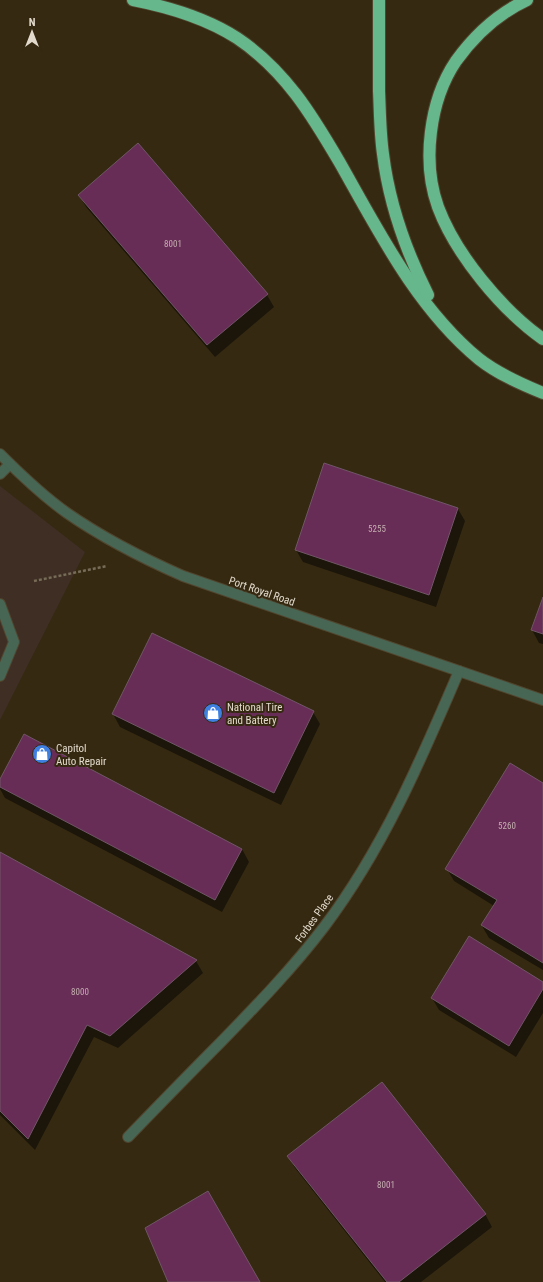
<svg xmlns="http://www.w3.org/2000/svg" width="543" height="1282" viewBox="0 0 543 1282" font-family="'Roboto Condensed',sans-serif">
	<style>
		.commercial { fill: #3f2e24 }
		.shadow { fill: #0007 }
		.building { fill: #682d57; stroke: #6f5666 }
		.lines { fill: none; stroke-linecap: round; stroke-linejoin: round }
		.lane-casing { stroke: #51452f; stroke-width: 12 }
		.street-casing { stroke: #51452f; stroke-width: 12 }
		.highway-casing { stroke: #51452f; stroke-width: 14 }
		.path { stroke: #766c57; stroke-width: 2.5; stroke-dasharray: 3 2; stroke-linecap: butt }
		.lane { stroke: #476654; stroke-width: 10 }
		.street { stroke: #476654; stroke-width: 10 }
		.highway { stroke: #66b78b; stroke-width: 12 }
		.labels { text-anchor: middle; stroke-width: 4; stroke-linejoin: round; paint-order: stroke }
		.number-label { font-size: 9px; fill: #c4afaf }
		.street-label { font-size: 11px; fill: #e2dacc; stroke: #352911 }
		.poi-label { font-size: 11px; fill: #e2dacc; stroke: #352911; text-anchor: start }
	</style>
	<rect width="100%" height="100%" fill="#352911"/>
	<!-- commercial -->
	<polygon class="commercial" points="0,486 85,552 0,720"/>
	<!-- shadow -->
	<g class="shadow">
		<polygon points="79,195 267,295 274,307 215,357 86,207"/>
		<polygon points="458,509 465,521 436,607 303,562 296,550"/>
		<polygon points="543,600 543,644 539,643 532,630"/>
		<polygon points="313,712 320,724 281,805 120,727 113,714"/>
		<polygon points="0,781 242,849 249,862 222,912 5,798 0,789"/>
		<polygon points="543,784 543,970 489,938 482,926 494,906 454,881 447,869"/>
		<polygon points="0,853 196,961 203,973 118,1048 94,1037 35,1150 0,1115"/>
		<polygon points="543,983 543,1013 516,1057 439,1010 432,998"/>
		<polygon points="288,1156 485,1214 492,1227 421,1282 385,1282 295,1168"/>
	</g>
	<!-- building -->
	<g class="building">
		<polygon points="138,143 268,294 207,345 78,195"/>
		<polygon points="324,463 458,508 429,595 295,550"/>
		<polygon points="543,597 543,634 531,630"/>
		<polygon points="152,633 314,711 274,793 112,714"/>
		<polygon points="24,734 242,849 215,900 0,787 0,779"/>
		<polygon points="510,763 543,783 543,963 481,925 497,900 445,869"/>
		<polygon points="0,852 197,960 110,1036 87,1025 28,1139 0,1111"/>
		<polygon points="469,936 543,982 543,989 509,1046 431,998"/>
		<polygon points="382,1082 486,1214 399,1282 387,1282 287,1156"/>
		<polygon points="208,1191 260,1282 168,1282 145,1228"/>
	</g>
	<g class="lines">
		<defs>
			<g id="lane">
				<polyline points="0,474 10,464"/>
				<polyline points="0,604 14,642 0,676"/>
			</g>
			<g id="street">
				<path d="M0,454C21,475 43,496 67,513C103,538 142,558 183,576L543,700"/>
				<path d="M128,1137C158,1106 188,1075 219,1044C256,1006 292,969 324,927C383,849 421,760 459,671"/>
			</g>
			<g id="highway">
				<path d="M133,0C169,7 206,18 237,38C285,70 312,115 340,163C379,232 417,308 479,359C498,374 521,384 543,393"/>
				<path d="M379,0C379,30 379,61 379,91C380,112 380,133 383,154C389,203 406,251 428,295"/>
				<path d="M527,0C499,13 474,36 456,61C429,101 422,163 438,207C456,255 502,310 543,339"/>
			</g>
		</defs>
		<!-- lane casing -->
		<use href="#lane" class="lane-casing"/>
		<!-- street casing -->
		<use href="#street" class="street-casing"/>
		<!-- highway casing -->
		<use href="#highway" class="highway-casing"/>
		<!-- path -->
		<polyline class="path" points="34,581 107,566"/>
		<!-- lane -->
		<use href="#lane" class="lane"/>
		<!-- street -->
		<use href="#street" class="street"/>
		<!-- highway -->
		<use href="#highway" class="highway"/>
	</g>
	<!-- icons -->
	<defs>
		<symbol id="shop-disc" viewBox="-11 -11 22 22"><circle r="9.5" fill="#3f7fe0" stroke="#352911"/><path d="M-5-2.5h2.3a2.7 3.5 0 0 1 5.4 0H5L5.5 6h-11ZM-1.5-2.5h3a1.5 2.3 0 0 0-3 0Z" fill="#fff"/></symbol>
	</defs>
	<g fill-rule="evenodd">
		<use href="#shop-disc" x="202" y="702" width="22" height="22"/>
		<use href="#shop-disc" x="31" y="743" width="22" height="22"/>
	</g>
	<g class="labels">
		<!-- number labels -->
		<g class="number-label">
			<text x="173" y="247">8001</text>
			<text x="377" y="532">5255</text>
			<text x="507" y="829">5260</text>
			<text x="80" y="995">8000</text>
			<text x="386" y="1188">8001</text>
		</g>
		<!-- street labels -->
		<g class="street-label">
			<text transform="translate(262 591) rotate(19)" y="4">Port Royal Road</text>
			<text transform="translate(314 918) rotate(-54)" y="4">Forbes Place</text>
		</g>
		<!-- poi labels -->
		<g class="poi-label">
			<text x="227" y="711">National Tire<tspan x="227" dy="13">and Battery</tspan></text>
			<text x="56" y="752">Capitol<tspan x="56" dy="13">Auto Repair</tspan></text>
		</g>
	</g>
	<!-- north arrow -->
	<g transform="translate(32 32)" stroke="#352911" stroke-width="3" paint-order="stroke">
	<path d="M0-3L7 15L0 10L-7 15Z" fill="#e2dacc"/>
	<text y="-6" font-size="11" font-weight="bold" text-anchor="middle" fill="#e2dacc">N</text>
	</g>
</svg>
